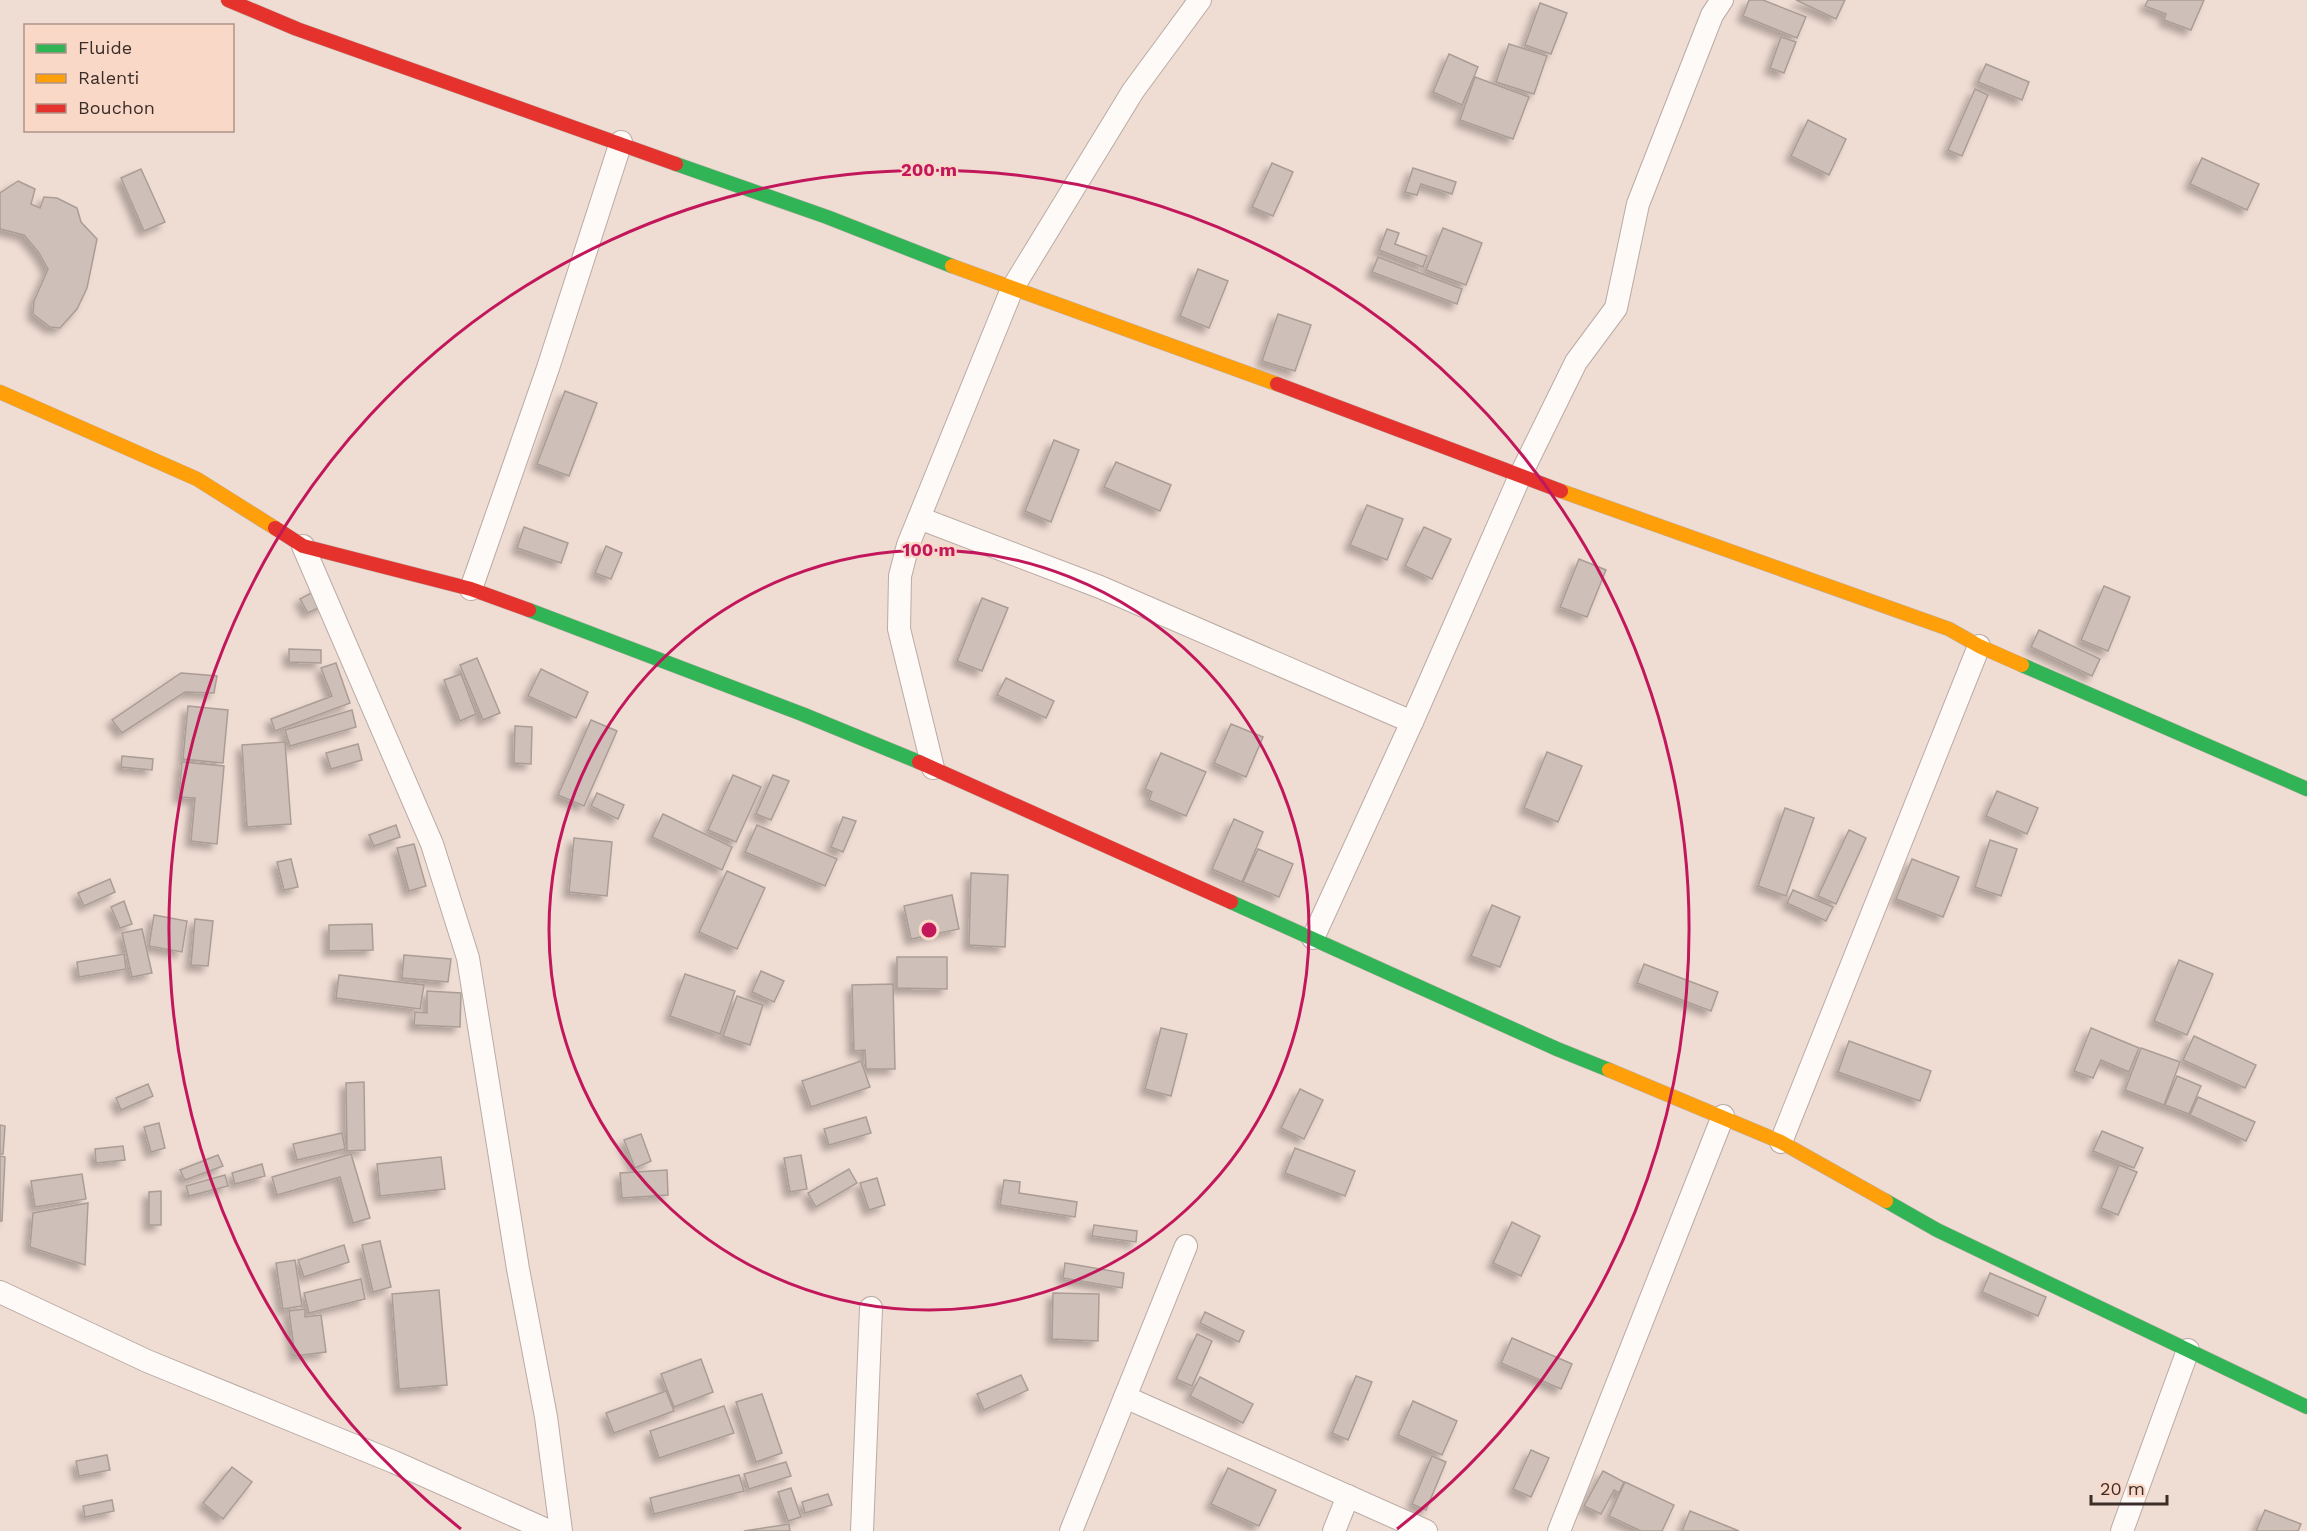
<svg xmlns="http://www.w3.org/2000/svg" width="2307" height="1531" viewBox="0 0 2307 1531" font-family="'Work Sans',sans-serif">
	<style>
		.building { fill: #cec0b8; stroke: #aa9d95; stroke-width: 1.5; filter: url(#shadow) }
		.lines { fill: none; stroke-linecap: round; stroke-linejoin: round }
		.street-casing { stroke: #baaba4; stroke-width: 24 }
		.fast-casing { stroke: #baaba4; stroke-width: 15 }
		.slow-casing { stroke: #baaba4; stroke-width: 15 }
		.jam-casing { stroke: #baaba4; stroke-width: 15 }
		.street { stroke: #fdfaf8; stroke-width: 22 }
		.fast { stroke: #30b455; stroke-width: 14 }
		.slow { stroke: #ff9f0a; stroke-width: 14 }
		.jam { stroke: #e5322d; stroke-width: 14 }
		.ring { fill: none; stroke: #c2185b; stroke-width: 3 }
		.centre { fill: #c2185b; stroke: #fad8c8; stroke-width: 3 }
		.ring-label { font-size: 18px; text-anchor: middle; font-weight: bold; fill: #c2185b; stroke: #fad8c8; stroke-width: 4.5; stroke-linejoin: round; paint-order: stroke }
	</style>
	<defs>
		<filter id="shadow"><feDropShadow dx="-5.5" dy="5.5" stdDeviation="3" flood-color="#0004"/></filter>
	</defs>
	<rect width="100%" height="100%" fill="#efdcd3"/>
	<!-- building -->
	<g class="building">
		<polygon points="1749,0 1763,0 1806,17 1797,38 1743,16"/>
		<polygon points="1796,0 1845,0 1836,19"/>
		<polygon points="2148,0 2204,0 2191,30 2164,20 2166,14 2145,6"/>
		<polygon points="1540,3 1567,13 1551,54 1525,45"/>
		<polygon points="1781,37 1796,42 1784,73 1770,68"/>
		<polygon points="1509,44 1547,56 1534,94 1496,82"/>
		<polygon points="1449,54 1478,67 1462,105 1433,92"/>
		<polygon points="1986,64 2029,82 2022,100 1978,82"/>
		<polygon points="1475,77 1529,97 1513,139 1460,120"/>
		<polygon points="1975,89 1988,95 1962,156 1948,150"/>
		<polygon points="1808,120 1846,139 1829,175 1791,156"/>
		<polygon points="2202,158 2259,184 2247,210 2190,184"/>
		<polygon points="1272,163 1293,172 1273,216 1252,207"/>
		<polygon points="1413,168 1456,182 1452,194 1421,184 1417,195 1405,192"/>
		<polygon points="141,169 165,222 144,231 121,178"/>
		<polygon points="18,181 35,189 31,204 40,208 44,197 57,198 77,208 81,222 97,239 87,288 77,309 60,328 50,327 33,314 34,301 48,269 39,253 24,235 0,229 0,193"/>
		<polygon points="1443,228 1482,243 1466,285 1426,270"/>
		<polygon points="1387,229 1399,233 1395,244 1427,256 1423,267 1379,250"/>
		<polygon points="1378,257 1462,289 1457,304 1372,272"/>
		<polygon points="1198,269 1228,281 1209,328 1180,316"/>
		<polygon points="1278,314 1311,325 1295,371 1262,361"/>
		<polygon points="565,391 597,403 569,476 537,464"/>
		<polygon points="1054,440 1079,450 1051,522 1025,511"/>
		<polygon points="1116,462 1171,485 1160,511 1104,487"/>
		<polygon points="1367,505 1403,519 1387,560 1350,545"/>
		<polygon points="524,527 568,543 561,563 517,548"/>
		<polygon points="1424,527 1451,539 1432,579 1405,566"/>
		<polygon points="606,546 622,553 611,579 595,573"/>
		<polygon points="1579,559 1606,570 1587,617 1560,607"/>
		<polygon points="2104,586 2130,597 2108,651 2081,640"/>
		<polygon points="320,588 328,603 308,613 300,599"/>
		<polygon points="982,598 1008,608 982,671 957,661"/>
		<polygon points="2039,630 2100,659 2092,676 2031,647"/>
		<polygon points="289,649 321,650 321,663 289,662"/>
		<polygon points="477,658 500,713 483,720 460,665"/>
		<polygon points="336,663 350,703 275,731 271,719 332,696 321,668"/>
		<polygon points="541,669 588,692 576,718 528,696"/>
		<polygon points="181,673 217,676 214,693 185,692 122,733 112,720"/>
		<polygon points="461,674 476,714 460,721 444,680"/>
		<polygon points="1006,678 1054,701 1046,718 997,695"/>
		<polygon points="188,706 228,710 223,763 183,759"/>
		<polygon points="352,710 356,727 290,746 285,730"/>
		<polygon points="591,720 617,731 584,806 558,795"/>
		<polygon points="1231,724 1263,737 1246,777 1214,763"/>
		<polygon points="515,726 532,727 531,764 514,763"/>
		<polygon points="285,742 291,824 247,827 242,745"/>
		<polygon points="358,744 362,760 331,769 326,753"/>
		<polygon points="1547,752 1582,766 1558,822 1524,808"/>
		<polygon points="1161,753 1206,772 1186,816 1149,800 1152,792 1145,789"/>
		<polygon points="122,756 153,759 152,770 121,767"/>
		<polygon points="182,762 224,766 217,844 191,841 195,798 179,797"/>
		<polygon points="733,775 761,787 736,842 708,830"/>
		<polygon points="773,775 789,781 771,820 756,814"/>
		<polygon points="1997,791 2038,808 2027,834 1986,816"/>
		<polygon points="597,793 624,805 618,819 591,806"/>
		<polygon points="1785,808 1814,818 1786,896 1758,886"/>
		<polygon points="663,814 732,847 722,870 652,837"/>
		<polygon points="843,817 856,821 843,852 831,847"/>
		<polygon points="1234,819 1263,832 1242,882 1212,869"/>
		<polygon points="396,825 400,837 374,846 369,835"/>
		<polygon points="757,825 837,859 825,886 745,852"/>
		<polygon points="1849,830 1866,838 1836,904 1818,896"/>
		<polygon points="574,838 612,842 607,896 569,892"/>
		<polygon points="1990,840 2017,849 2001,896 1975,887"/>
		<polygon points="414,844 426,886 409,891 397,848"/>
		<polygon points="1258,849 1293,864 1279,897 1243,882"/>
		<polygon points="291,859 298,887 284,890 277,862"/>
		<polygon points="1912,859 1959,877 1943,917 1896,899"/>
		<polygon points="727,871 765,888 737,949 699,932"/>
		<polygon points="971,873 1008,875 1005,947 969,945"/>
		<polygon points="110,879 115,892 84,906 78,893"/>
		<polygon points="1793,890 1833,907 1826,921 1787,903"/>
		<polygon points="952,895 959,929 911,939 904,906"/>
		<polygon points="124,901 132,924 120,928 111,907"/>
		<polygon points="1492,905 1520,917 1500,967 1471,956"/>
		<polygon points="154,915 187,921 182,952 149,946"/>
		<polygon points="195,919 213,921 208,966 191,965"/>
		<polygon points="372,924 373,950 329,951 329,925"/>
		<polygon points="142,929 152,973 132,977 122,933"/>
		<polygon points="124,954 126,969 79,977 77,962"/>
		<polygon points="404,955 451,959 448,982 402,978"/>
		<polygon points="897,957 947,957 947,989 897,988"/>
		<polygon points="2179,960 2213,974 2187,1035 2154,1021"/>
		<polygon points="1644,964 1718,992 1711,1011 1637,983"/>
		<polygon points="761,971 784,981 774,1002 752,992"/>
		<polygon points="685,974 735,991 720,1034 670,1016"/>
		<polygon points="339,975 424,985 420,1009 336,998"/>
		<polygon points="893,984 895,1069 866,1069 865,1050 854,1051 852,985"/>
		<polygon points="427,991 461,993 460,1027 414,1025 415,1012 427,1013"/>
		<polygon points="737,996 763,1005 750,1045 723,1036"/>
		<polygon points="1161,1028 1187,1034 1171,1096 1145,1089"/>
		<polygon points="2091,1028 2139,1048 2129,1072 2101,1060 2093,1078 2074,1071"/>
		<polygon points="2194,1036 2256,1065 2245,1088 2183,1060"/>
		<polygon points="1849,1041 1931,1071 1920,1101 1838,1072"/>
		<polygon points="2141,1048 2180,1062 2164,1105 2125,1090"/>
		<polygon points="861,1061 870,1087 811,1107 802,1081"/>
		<polygon points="2177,1076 2201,1086 2189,1114 2165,1105"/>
		<polygon points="364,1082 365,1150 347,1151 346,1083"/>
		<polygon points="148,1084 153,1096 121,1110 116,1098"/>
		<polygon points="1300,1089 1323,1100 1304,1139 1281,1128"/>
		<polygon points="2198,1097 2255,1122 2246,1141 2190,1115"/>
		<polygon points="866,1117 871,1133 829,1145 824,1129"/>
		<polygon points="159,1123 165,1148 151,1152 144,1127"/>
		<polygon points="0,1125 5,1126 3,1154 0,1154"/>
		<polygon points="2102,1131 2143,1148 2134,1168 2093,1151"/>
		<polygon points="342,1133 345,1149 297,1160 293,1144"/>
		<polygon points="641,1134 651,1161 635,1168 624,1140"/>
		<polygon points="123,1146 125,1160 96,1163 95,1149"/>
		<polygon points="1295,1148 1355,1171 1345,1196 1285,1173"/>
		<polygon points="351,1154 370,1218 353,1223 340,1177 277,1195 272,1177"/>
		<polygon points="218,1155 223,1166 185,1180 180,1170"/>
		<polygon points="801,1155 807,1189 790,1192 784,1158"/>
		<polygon points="0,1156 5,1157 2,1221 0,1221"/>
		<polygon points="441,1157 445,1189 380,1196 377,1164"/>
		<polygon points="262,1164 265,1176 235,1184 232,1173"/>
		<polygon points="2119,1165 2137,1172 2118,1215 2101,1208"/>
		<polygon points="849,1169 857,1183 816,1207 808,1193"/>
		<polygon points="667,1170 668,1195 622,1198 620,1173"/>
		<polygon points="82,1174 86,1199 35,1207 31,1181"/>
		<polygon points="225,1175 228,1186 189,1196 186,1186"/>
		<polygon points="877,1178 885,1205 869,1210 860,1183"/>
		<polygon points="1004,1180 1020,1182 1019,1193 1077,1202 1075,1217 1000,1205"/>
		<polygon points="161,1191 161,1225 149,1225 149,1192"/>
		<polygon points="88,1203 85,1265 30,1247 33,1213"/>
		<polygon points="1512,1222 1540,1236 1521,1276 1493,1263"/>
		<polygon points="1094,1225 1137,1231 1136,1242 1092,1236"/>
		<polygon points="380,1241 391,1287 373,1292 362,1245"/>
		<polygon points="344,1245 349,1262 304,1277 298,1260"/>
		<polygon points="295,1260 302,1306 283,1309 276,1263"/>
		<polygon points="1065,1263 1124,1273 1122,1288 1063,1278"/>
		<polygon points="1990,1273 2046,1297 2038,1316 1982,1292"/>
		<polygon points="361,1279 365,1299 309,1313 304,1293"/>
		<polygon points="439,1290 447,1385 399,1389 392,1294"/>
		<polygon points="1053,1293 1099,1294 1098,1341 1052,1339"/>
		<polygon points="305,1309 305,1317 321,1315 326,1352 295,1356 289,1311"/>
		<polygon points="1205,1312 1244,1331 1239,1342 1200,1323"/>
		<polygon points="1197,1334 1212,1341 1192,1386 1176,1379"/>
		<polygon points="1512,1338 1572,1364 1561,1389 1501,1363"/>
		<polygon points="701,1359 713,1392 674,1407 661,1374"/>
		<polygon points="1021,1375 1028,1390 984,1410 977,1394"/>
		<polygon points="1356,1376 1372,1382 1348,1440 1332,1433"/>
		<polygon points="1200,1377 1253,1404 1243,1423 1190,1396"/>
		<polygon points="666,1391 674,1411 614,1433 606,1413"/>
		<polygon points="762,1394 782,1453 756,1462 736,1402"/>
		<polygon points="1413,1401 1457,1421 1442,1455 1398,1435"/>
		<polygon points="724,1406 734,1433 659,1458 650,1431"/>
		<polygon points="1531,1450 1549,1458 1531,1497 1513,1489"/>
		<polygon points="107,1455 110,1470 79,1476 76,1461"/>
		<polygon points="1432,1456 1446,1462 1426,1510 1412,1504"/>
		<polygon points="786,1462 791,1476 749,1489 744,1474"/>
		<polygon points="232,1467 252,1482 223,1519 203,1503"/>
		<polygon points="1228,1468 1276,1490 1259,1526 1211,1504"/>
		<polygon points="1603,1471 1624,1482 1619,1493 1614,1490 1601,1514 1584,1506"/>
		<polygon points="739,1475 744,1491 654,1514 650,1498"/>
		<polygon points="1625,1482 1674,1505 1662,1531 1641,1531 1609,1516"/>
		<polygon points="791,1488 801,1517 788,1521 778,1492"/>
		<polygon points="828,1494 832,1505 805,1513 802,1502"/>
		<polygon points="112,1500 114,1511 85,1517 83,1506"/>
		<polygon points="2265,1510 2301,1524 2298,1531 2256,1531"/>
		<polygon points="1690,1511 1739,1531 1682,1531"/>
		<polygon points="789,1524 790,1531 744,1531"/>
	</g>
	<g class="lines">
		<defs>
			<g id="street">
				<polyline points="919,518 1100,587 1412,722"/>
				<polyline points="303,546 432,844 468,958 518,1269 546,1417 561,1531"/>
				<polyline points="471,589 548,368 621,142"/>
				<polyline points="933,768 899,629 900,576 908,545 1012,289 1133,91 1200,0"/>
				<polyline points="1313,938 1412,722 1520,476 1576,362 1616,308 1638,204 1712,15 1722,0"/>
				<polyline points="1781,1142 1979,646"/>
				<polyline points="0,1292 147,1361 394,1462 549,1531"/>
				<polyline points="1125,1397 1426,1531"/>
				<polyline points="862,1531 871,1308"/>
				<polyline points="1071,1531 1186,1246"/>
				<polyline points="1334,1531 1348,1496"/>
				<polyline points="1559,1531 1723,1116"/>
				<polyline points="2122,1531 2188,1350"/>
			</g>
			<g id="fast">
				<polyline points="676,164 827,217 952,266"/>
				<polyline points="529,610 802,714 919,762"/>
				<polyline points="2022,665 2307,789"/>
				<polyline points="1231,902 1557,1049 1609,1070"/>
				<polyline points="1886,1201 1937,1230 2307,1407"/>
			</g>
			<g id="slow">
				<polyline points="952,266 1277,384"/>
				<polyline points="0,392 197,479 275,528"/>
				<polyline points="1561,491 1949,629 1979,646 2022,665"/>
				<polyline points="1609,1070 1781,1142 1886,1201"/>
			</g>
			<g id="jam">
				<polyline points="228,0 297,29 676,164"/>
				<polyline points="1277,384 1561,491"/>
				<polyline points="275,528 303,546 471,589 529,610"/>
				<polyline points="919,762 1231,902"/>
			</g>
		</defs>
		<!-- street casing -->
		<use href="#street" class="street-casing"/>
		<!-- fast casing -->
		<use href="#fast" class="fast-casing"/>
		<!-- slow casing -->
		<use href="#slow" class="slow-casing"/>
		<!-- jam casing -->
		<use href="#jam" class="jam-casing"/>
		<!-- street -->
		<use href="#street" class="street"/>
		<!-- fast -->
		<use href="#fast" class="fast"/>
		<!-- slow -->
		<use href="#slow" class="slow"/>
		<!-- jam -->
		<use href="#jam" class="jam"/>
	</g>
	<!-- distance rings -->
	<g class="ring">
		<circle cx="929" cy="930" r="380"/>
		<path d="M461 1529A760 760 0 1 1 1397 1529"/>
	</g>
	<circle cx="929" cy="930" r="9" class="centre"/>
	<g class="ring-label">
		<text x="929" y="176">200 m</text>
		<text x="929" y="556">100 m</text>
	</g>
	<!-- legend -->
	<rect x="24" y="24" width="210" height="108" fill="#fad8c8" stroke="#ae9488" stroke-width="1.5"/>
	<rect x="36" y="44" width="30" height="9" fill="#30b455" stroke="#ae9488" stroke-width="1.5"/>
	<text x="78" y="54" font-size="18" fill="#3b2e28">Fluide</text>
	<rect x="36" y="74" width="30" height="9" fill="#ff9f0a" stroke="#ae9488" stroke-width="1.5"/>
	<text x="78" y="84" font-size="18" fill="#3b2e28">Ralenti</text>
	<rect x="36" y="104" width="30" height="9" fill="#e5322d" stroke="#ae9488" stroke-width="1.5"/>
	<text x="78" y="114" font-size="18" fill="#3b2e28">Bouchon</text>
	<!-- scale -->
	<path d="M2091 1495v9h76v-9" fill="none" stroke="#3b2e28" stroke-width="3"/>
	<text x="2100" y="1495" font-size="18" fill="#3b2e28" stroke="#fad8c8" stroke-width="4.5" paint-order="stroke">20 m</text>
</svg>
